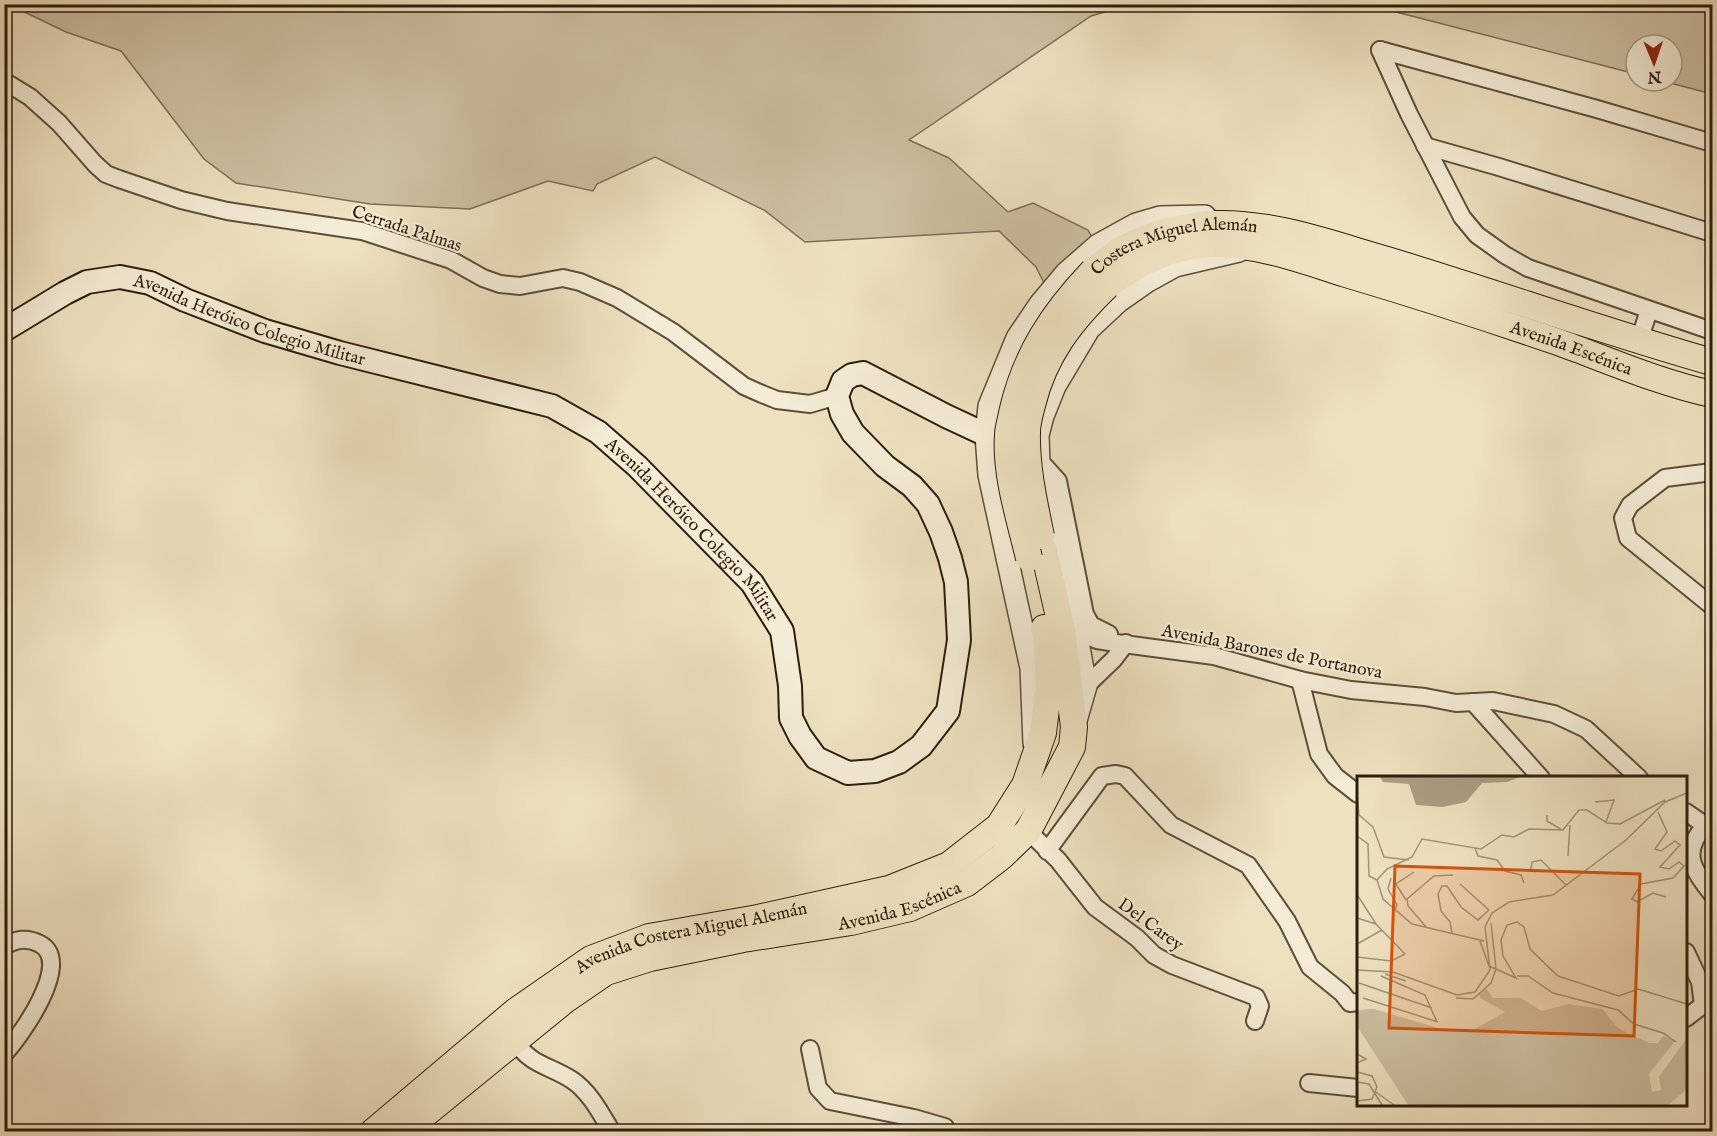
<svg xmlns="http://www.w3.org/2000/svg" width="1717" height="1136" viewBox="0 0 1717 1136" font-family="'IM FELL English',serif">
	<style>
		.green { fill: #cdc0a2; stroke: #7d6e58; stroke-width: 1.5 }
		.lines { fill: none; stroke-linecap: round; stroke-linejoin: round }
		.minor-casing { stroke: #5d4e3a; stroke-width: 20 }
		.tertiary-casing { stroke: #5d4e3a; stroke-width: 24 }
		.secondary-casing { stroke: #2d1d0d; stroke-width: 26 }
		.primary-casing { stroke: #2d1d0d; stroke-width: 28 }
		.minor { stroke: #f4ecd6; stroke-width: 16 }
		.tertiary { stroke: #f4ecd6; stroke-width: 21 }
		.secondary { stroke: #f4ecd6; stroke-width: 22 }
		.primary { stroke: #eee1c0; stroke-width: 26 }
		.primary-bridge-casing { stroke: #2d1d0d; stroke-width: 28; stroke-linecap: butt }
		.primary-bridge { stroke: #eee1c0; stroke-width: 26 }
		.labels { text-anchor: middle; stroke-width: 4.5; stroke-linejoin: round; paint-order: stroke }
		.street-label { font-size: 18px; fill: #2d1d0d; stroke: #f4ecd6 }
		.inset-road { fill: none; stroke: #a19378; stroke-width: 1.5 }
		.view { fill: #d5530c; fill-opacity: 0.15; stroke: #d5530c; stroke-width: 3 }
		.inset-edge { fill: none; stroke: #2d1d0d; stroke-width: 3 }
	</style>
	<rect width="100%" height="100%" fill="#eee1c0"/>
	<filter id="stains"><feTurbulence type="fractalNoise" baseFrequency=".00333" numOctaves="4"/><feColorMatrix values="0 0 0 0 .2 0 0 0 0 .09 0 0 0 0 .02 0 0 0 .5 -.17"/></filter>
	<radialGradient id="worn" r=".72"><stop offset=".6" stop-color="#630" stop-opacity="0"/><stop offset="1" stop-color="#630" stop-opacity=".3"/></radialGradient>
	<!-- green -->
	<g class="green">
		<polygon points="10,5 1129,5 1091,16 909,140 949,158 1008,212 1033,203 1088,230 1102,254 1054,303 1036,267 999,231 805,242 764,210 655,157 597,184 593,191 548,181 470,209 370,204 236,183 204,159 121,51 66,32"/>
		<polygon points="1369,5 1712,5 1712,94 1663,81 1672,81 1672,45 1636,45 1636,74"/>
	</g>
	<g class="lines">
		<defs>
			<g id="minor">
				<polyline points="1380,50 1409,114 1462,217 1477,235 1505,255 1528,268 1712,331"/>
				<polyline points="1380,50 1597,109 1712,143"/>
				<polyline points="4,81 30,97 59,123 95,164 106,174 119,179 181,200 227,211 362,231 451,260 483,278 500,284 520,286 563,278 580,282 617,298 673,332 744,386 762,394 777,400 810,404 837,396"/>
				<polyline points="1425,146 1499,167 1712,233"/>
				<polyline points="1639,341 1649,310"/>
				<polyline points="1038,459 1058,481 1085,614 1091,625 1109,634"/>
				<polyline points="1712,472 1665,478 1630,505 1623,518 1628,538 1712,606"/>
				<polyline points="1078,632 1097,640 1116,643 1214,656 1300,680 1351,690 1425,697 1456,703 1493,701 1554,714 1586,729 1639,778"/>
				<polyline points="1300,680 1319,754 1335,776 1358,794"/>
				<polyline points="1086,686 1114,659 1126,643"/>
				<polyline points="1473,702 1541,778"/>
				<polyline points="1686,812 1712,830"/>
				<path d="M1706,825C1680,852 1693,870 1712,894"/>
				<polyline points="1028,831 1058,860 1095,907 1137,938 1154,955 1172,965 1256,997 1260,1006 1255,1021"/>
				<polyline points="1047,851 1102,776 1116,774 1125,776 1171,825 1248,865 1287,921 1310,967 1342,993 1350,1003 1358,1002"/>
				<path d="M4,946C17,939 27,937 40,944C74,962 20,1037 4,1054"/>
				<polyline points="1686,952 1700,982 1703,1005 1686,1018"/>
				<path d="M515,1041C531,1066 549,1065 572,1080C590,1092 601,1114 612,1132"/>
				<polyline points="810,1049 818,1088 830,1101 914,1118 945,1127 947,1132"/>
				<polyline points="1309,1083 1358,1088"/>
			</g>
			<g id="tertiary">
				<polyline points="1075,724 1086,686 1058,532 1039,466 1038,435 1043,416 1055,386 1089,329 1118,302 1148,281 1175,266 1239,251"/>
				<polyline points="1034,743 1031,668 989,475 986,435 989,406 1017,338 1040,304 1066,273 1098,245 1136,224 1160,217 1205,216"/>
			</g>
			<g id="secondary">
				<path id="s1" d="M4,330L65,293L87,282L120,277L150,283L185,300L265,331L340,353L552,406L598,432L637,466L752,583L782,631L790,686L791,718L800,736L816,758L848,773L875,771L899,762L921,746L948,711L959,640L956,582L950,558L941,532L928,504L912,486L885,466L853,433L842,414L837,396L843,381L852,375L863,373L946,416L1023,452"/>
			</g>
			<g id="primary">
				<path id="s2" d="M1093,271C1102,264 1112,255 1122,249C1149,235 1183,225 1214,224C1273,222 1331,244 1387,260C1496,293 1603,331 1712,362"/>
				<path id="s3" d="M1107,286C1137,263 1171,246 1210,244C1257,243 1302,260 1346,274C1417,295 1488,318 1558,342C1608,360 1660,383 1712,394"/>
				<path id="s4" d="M373,1132L516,1011L591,959L649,937L758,918L889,889L949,865L999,826L1025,785L1043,733L1049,685L1047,644L1044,628"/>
				<path id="s5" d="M403,1132L565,1000L606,972L650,958L743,939L851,922L910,908L967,883L1001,857L1028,831L1072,747L1074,727L1062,630L1044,551"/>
			</g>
		</defs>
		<!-- minor casing -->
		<use href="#minor" class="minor-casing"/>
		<!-- tertiary casing -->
		<use href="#tertiary" class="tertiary-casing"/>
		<!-- secondary casing -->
		<use href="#secondary" class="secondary-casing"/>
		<!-- primary casing -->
		<use href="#primary" class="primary-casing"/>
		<!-- minor -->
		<use href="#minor" class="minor"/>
		<!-- tertiary -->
		<use href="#tertiary" class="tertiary"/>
		<!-- secondary -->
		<use href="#secondary" class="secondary"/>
		<!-- primary -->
		<use href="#primary" class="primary"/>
		<defs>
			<g id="primary-bridge">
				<path d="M1041,536C1034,502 1026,467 1027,432C1027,423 1030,413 1032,405C1044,355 1071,321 1107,286"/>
				<path d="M1029,558C1020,520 1005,474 1008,435C1008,428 1011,420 1012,413C1025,355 1053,313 1093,271"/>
			</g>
		</defs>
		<!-- primary-bridge casing -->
		<use href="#primary-bridge" class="primary-bridge-casing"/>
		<!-- primary-bridge -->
		<use href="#primary-bridge" class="primary-bridge"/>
	</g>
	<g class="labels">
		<!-- street labels -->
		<g class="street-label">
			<text transform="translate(407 228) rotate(18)" y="6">Cerrada Palmas</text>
			<text dy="6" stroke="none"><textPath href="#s2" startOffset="88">Costera Miguel Alemán</textPath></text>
			<text dy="6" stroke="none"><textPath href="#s1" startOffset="266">Avenida Heróico Colegio Militar</textPath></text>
			<text dy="6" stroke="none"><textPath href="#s3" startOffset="490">Avenida Escénica</textPath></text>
			<text dy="6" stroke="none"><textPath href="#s1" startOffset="770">Avenida Heróico Colegio Militar</textPath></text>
			<text transform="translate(1272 651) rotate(11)" y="6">Avenida Barones de Portanova</text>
			<text dy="6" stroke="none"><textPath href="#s5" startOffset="560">Avenida Escénica</textPath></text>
			<text transform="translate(1151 924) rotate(36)" y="6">Del Carey</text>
			<text dy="6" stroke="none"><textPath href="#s4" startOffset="381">Avenida Costera Miguel Alemán</textPath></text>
		</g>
	</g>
	<!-- overview -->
	<g transform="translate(1357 776)">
		<rect width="330" height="330" fill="#eee1c0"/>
		<path d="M129,212L136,222H164L185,235L211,228L245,233L261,252L278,261L293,267H301L306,260L318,265L292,298L295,316L304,314L302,301L330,262V313L311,329H51L0,250V234L17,233L88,254H116L148,236L123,222L122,218Z" fill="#cdc0a2"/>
		<path d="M23,1H163L150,6L125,7L109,26L86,31L59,29L52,8L26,6Z" fill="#ac9e83"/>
		<path class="inset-road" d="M0,18L2,39L16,51L27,81L52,84M238,26L257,24L249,46M301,36L310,56L298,73L304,75L318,65L323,69L303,91L312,93L322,86L327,90L316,102L284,108L275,123L280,126L296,117L309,121M190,39V45L205,54M0,60L11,68L12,100L20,104M118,72L121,80L140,84L148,95L164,99L167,107M211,80L213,49M174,93L175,86L184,84L209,109M34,102L31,113L40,129L38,134M20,104L30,93L55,81L65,63L124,73L145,59L157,61L172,53L206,54L222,34H230L250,47L263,48L308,24M20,104L26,123L55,148L127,165M103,108L132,134M49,124L39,108L57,96M0,142L19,148M70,152L51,130L50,123L77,100L96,99M95,157L93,146L84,135L81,118L85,110H90L104,131L121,144L132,134M123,165L132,190M0,168L25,154M0,181L34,185L48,178L19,148L1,120M132,190L159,202L146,180L144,164L150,149L160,146L167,151L173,173L201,200L262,220L281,213L330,228M0,194L36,196L100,219L118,216L133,194L128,151L135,137L152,126L196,119L269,64L308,26L330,17M28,198L49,205M24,200L68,219L80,246M160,200H171L196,217L261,234L277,248L306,257L319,266M2,207L75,232M6,222L81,246M99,222L116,223L134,207L139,193L134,147M0,278L9,283L0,287M0,296L15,300L20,311L15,323L0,325M0,306L12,308L25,329M19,316L37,329"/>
		<path class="view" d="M38,90L283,98L277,260L32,252Z"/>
		<rect width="330" height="330" class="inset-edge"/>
	</g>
	<!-- margin -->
	<rect width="1717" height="1136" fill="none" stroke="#eee1c0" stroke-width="24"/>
	<rect x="6" y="6" width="1705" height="1124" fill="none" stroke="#2d1d0d" stroke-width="3"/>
	<rect x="12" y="12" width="1693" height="1112" fill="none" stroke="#2d1d0d" stroke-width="1.5"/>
	<!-- north arrow -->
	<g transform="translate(1654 63) rotate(178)"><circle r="28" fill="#f4ecd6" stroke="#a49986" stroke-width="1.5"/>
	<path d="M0-4.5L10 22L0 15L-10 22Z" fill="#8f2418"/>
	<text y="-9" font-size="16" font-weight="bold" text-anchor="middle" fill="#2d1d0d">N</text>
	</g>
	<rect width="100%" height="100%" filter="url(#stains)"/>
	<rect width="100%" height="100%" fill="url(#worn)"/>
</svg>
